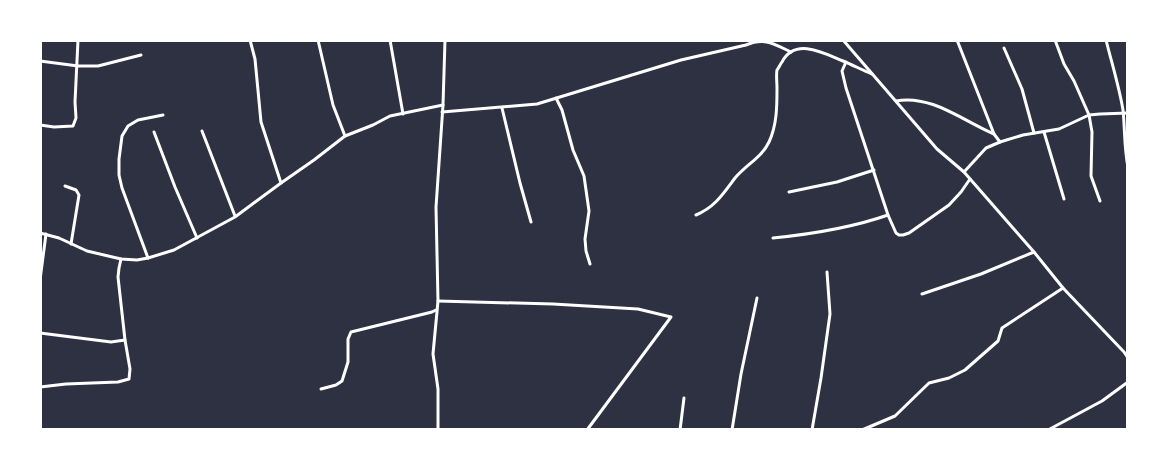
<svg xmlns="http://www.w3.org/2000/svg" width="1168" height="470" viewBox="0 0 1168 470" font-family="Rubik,sans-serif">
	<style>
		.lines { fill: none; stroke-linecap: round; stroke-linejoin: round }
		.minor { stroke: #fff; stroke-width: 3 }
	</style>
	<rect width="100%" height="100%" fill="#2d3142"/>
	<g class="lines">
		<!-- minor -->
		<g class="minor">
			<polyline points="250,40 255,59 261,122 281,183"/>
			<polyline points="318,40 333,105 345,136"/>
			<polyline points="390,40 403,114"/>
			<polyline points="843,40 937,149 964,172 1034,252 1063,288 1124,352 1128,358"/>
			<polyline points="957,40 994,134"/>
			<polyline points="1055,40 1064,64 1074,81 1089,115 1092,132 1091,176 1100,201"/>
			<path d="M1106,40C1112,64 1119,86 1123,110C1125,129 1124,148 1128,167"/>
			<polyline points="1004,48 1022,89 1034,133"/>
			<polyline points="40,61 78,66 98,66 141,55"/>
			<polyline points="846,62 842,71 846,88 888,215 896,233 899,235 903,235 909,233 949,205 961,192 970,179"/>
			<polyline points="556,98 562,110 573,150 584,176 589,211 585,239 586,251 590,264"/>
			<path d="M896,101C931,94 963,121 994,134L1000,142"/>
			<polyline points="502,108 520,183 531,222"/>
			<path d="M442,112L537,104L681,60L746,45C765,37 774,44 791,52"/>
			<polyline points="40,125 54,127 73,126 76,118 75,102 78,40"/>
			<polyline points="202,131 235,216"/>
			<polyline points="154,132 175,187 197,238"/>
			<polyline points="1044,132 1064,199"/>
			<polyline points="964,172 986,148 1000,142 1023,135 1059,129 1089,115 1100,114 1128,113"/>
			<polyline points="65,186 76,190 79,195 71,244"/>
			<polyline points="789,192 837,182 874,170"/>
			<path d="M696,215C715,207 723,194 735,178C746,165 762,157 769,142C777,125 777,106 777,88C777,82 776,75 777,70C778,69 781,63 782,62C795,37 824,53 843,61C853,65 862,70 872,74"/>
			<polyline points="40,233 59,238 87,251 121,259 137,260 148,258 174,250 235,217 281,183 314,160 345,136 373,125 390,116 443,105"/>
			<path d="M773,238C813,234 851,228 888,215"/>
			<polyline points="148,258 122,188 119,175 119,159 122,136 128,126 138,120 163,115"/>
			<polyline points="40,280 46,234"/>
			<polyline points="922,294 981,274 1034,252"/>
			<polyline points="438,301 553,304 638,309 671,317 587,430"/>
			<polyline points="40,333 111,342 125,340"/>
			<polyline points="40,387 66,384 118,382 129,379 130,369 125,340 118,277 119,268 121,259"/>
			<polyline points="321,389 336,385 342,381 348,362 348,339 351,332 432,312 436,310"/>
			<polyline points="438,430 438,389 433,354 438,301 436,207 443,105 445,40"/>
			<polyline points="680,430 684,398"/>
			<polyline points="732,430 741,374 757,298"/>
			<polyline points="812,430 821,378 830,314 827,272"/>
			<polyline points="862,430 895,416 929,383 949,378 965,370 998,341 1002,328 1063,288"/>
			<polyline points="1048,430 1102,401 1128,382"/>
		</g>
	</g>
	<!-- border -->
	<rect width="1168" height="470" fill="none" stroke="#ffffff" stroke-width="84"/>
</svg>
